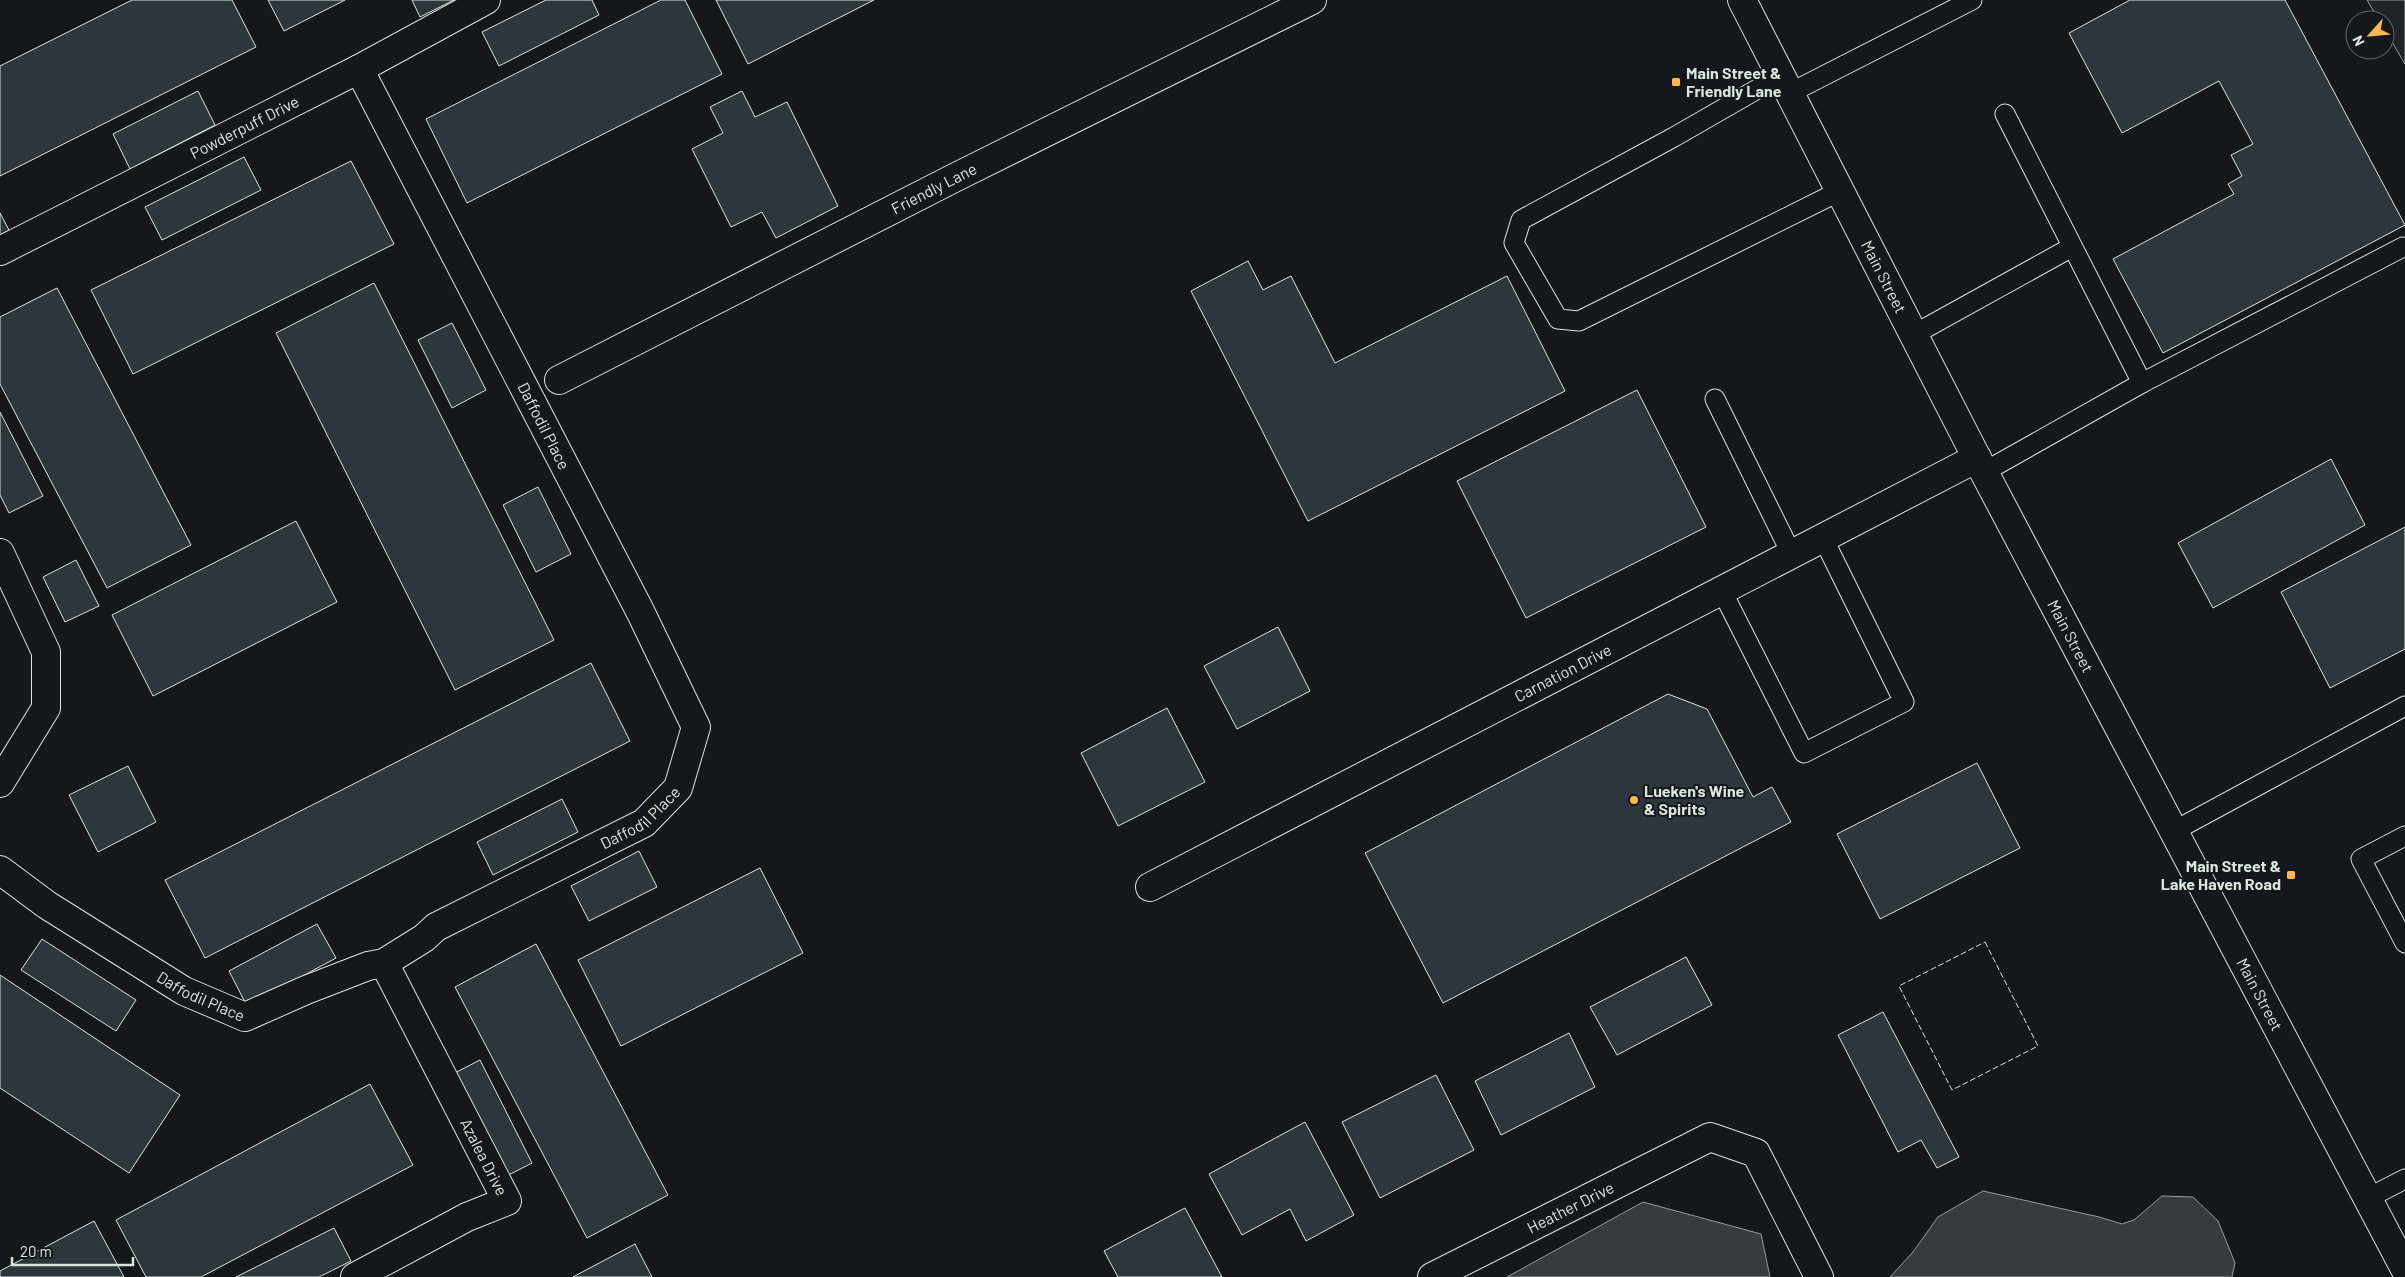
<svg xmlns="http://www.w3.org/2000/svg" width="2405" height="1277" viewBox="0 0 2405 1277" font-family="Barlow,sans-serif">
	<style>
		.green { fill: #202428; stroke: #939e99 }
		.water { fill: #363b3e; stroke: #939e99 }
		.building { fill: #2c363c; stroke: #d8e6dc }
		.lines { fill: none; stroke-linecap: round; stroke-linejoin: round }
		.service-casing { stroke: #d8e6dc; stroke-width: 21 }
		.minor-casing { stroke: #d8e6dc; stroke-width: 30 }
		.secondary-casing { stroke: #d8e6dc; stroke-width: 30 }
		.service { stroke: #14181c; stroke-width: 19 }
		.minor { stroke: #14181c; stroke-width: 28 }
		.secondary { stroke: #14181c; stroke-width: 28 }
		.fence { stroke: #d8e6dc; stroke-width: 1; stroke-dasharray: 6 2.5; stroke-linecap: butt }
		.poi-dot { fill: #ffb74d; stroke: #14181c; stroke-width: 2 }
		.labels { text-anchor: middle; stroke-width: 4; stroke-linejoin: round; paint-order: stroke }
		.poi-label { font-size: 16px; font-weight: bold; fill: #d8e6dc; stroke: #14181c; text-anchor: start }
		.street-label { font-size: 16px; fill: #d8e6dc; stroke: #14181c }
	</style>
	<rect width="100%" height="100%" fill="#14181c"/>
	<!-- green -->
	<polygon class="green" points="2367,0 2405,0 2405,64 2385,30 2385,20 2379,20"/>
	<!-- water -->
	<g class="water">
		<polygon points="1983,1191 2099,1217 2122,1224 2134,1220 2162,1196 2193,1197 2218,1221 2235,1263 2232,1277 1890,1277 1913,1252 1938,1217"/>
		<polygon points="1643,1202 1761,1234 1770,1277 1507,1277"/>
	</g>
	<!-- building -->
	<g class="building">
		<polygon points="132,0 232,0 256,47 0,176 0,66"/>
		<polygon points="268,0 345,0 284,31"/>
		<polygon points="412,0 454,0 420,17"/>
		<polygon points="546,0 592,0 599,15 499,66 482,32"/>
		<polygon points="661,0 685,0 722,74 467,203 426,119"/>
		<polygon points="716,0 874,0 748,64"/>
		<polygon points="2130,0 2285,0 2405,225 2163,353 2113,259 2234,194 2228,184 2242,176 2231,155 2253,144 2219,81 2122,133 2069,33"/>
		<polygon points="198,91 215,125 130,169 113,134"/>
		<polygon points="742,91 755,117 787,102 838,206 776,238 762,212 731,227 692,149 723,133 710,107"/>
		<polygon points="244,157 261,190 162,240 145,207"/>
		<polygon points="351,161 394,244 133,374 91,290"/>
		<polygon points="0,213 9,230 0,235"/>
		<polygon points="1248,261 1263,290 1291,276 1335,363 1507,276 1565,391 1308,521 1191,291"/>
		<polygon points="374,283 554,640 455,690 276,333"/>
		<polygon points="57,288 191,545 107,588 0,384 0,317"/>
		<polygon points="452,323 486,390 452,408 418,340"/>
		<polygon points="1637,390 1706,527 1526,618 1457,481"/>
		<polygon points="0,412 43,496 9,513 0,495"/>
		<polygon points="2331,459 2365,525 2213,608 2178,543"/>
		<polygon points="538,487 571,554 536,572 503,505"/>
		<polygon points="296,521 337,602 153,696 112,615"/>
		<polygon points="2405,527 2405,649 2330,688 2281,592"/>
		<polygon points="76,560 99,606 65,622 43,577"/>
		<polygon points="1278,627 1310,691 1237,729 1204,666"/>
		<polygon points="591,663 630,741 205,958 165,880"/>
		<polygon points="1668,694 1707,709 1753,797 1772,787 1791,822 1443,1003 1365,853"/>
		<polygon points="1167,708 1205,782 1118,826 1081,753"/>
		<polygon points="1977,763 2020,848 1880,919 1837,834"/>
		<polygon points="128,766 156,822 98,852 69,795"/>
		<polygon points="562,799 578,832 493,875 477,842"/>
		<polygon points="639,851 657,887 589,921 571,886"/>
		<polygon points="760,868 803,953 621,1046 578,960"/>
		<polygon points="317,924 336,958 247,1006 229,971"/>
		<polygon points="42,939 136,1000 116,1031 21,970"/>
		<polygon points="536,944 668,1195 587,1238 455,987"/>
		<polygon points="1686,957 1712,1005 1617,1055 1590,1007"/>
		<polygon points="0,975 180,1095 129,1173 0,1088"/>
		<polygon points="1883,1012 1959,1157 1937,1168 1921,1140 1898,1152 1838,1035"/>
		<polygon points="1569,1033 1595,1087 1501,1135 1475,1081"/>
		<polygon points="480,1060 532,1163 497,1181 445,1078"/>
		<polygon points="1436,1075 1474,1150 1380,1198 1342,1122"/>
		<polygon points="370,1084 413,1165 201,1277 146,1277 116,1220"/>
		<polygon points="1305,1122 1354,1215 1306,1241 1290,1209 1242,1235 1209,1174"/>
		<polygon points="1185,1208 1222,1277 1118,1277 1104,1251"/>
		<polygon points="94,1221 124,1277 0,1277 0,1271"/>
		<polygon points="334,1228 351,1261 319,1277 236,1277"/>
		<polygon points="635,1244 652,1277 573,1277"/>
	</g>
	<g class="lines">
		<defs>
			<g id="service">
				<polyline points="1780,76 1674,137 1521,220 1514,243 1558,319 1579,321 1840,191"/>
				<polyline points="1790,93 1972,0"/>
				<polyline points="2005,114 2142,383"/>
				<polyline points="1913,335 2072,247"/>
				<polyline points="1715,399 1792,555"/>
				<polyline points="1984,472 2142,383 2403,247"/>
				<polyline points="1722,591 1804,753 1904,702 1823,538"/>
				<polyline points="2174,831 2405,706"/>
				<polyline points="2405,836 2361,859 2405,943"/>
				<polyline points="2368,1198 2405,1179"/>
			</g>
			<g id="minor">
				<path id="s1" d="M0,251L359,69L486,0"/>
				<path id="s2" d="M559,380L956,177L1312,0"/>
				<polyline points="0,553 46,652 46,708 0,783"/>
				<path id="s3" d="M0,870L47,905L184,991L245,1017L306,990L368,966L384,963L424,938L436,927L644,823L678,788L696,727L640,611L359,69"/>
				<path id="s4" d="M1150,887L1977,458"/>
				<polyline points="355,1277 467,1217 507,1201 384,963"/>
				<path id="s5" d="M1432,1277L1710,1137L1756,1153L1819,1277"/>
			</g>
			<g id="secondary">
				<path id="s6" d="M1742,0L1984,472L2405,1269"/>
			</g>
		</defs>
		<!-- service casing -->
		<use href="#service" class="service-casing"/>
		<!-- minor casing -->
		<use href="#minor" class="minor-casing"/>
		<!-- secondary casing -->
		<use href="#secondary" class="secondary-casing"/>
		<!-- service -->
		<use href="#service" class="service"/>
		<!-- minor -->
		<use href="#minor" class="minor"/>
		<!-- secondary -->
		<use href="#secondary" class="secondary"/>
		<!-- fence -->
		<polygon class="fence" points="1985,942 2038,1046 1952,1090 1899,986"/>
	</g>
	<!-- markers -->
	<g class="poi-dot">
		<rect x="1671" y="77" width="10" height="10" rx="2.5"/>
		<circle cx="1634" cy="800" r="5"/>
		<rect x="2286" y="870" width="10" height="10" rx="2.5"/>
	</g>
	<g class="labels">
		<!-- poi labels -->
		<g class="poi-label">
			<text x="1686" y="79">Main Street &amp;<tspan x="1686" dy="18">Friendly Lane</tspan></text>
			<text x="1644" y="797">Lueken's Wine<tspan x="1644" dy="18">&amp; Spirits</tspan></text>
			<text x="2281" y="872" text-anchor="end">Main Street &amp;<tspan x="2281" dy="18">Lake Haven Road</tspan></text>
		</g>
		<!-- street labels -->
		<g class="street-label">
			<text dy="6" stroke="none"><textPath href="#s1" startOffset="274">Powderpuff Drive</textPath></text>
			<text dy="6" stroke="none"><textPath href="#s2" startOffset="421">Friendly Lane</textPath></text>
			<text dy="6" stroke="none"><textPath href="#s6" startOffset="311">Main Street</textPath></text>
			<text transform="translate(544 426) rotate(63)" y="6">Daffodil Place</text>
			<text dy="6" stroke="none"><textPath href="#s6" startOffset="716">Main Street</textPath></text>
			<text dy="6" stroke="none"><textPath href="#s4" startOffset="465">Carnation Drive</textPath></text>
			<text dy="6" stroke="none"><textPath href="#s3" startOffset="732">Daffodil Place</textPath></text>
			<text dy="6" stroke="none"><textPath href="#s3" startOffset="238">Daffodil Place</textPath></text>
			<text dy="6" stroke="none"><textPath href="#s6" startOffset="1121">Main Street</textPath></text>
			<text transform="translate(484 1157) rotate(63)" y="6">Azalea Drive</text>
			<text dy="6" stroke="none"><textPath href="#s5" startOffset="155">Heather Drive</textPath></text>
		</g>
	</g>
	<!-- north arrow -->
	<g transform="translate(2370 35) rotate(243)"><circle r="24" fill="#14181c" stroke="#626a69"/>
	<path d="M0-4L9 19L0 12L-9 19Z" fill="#ffb74d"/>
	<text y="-8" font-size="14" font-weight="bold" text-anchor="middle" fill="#d8e6dc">N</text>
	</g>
	<!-- scale -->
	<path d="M12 1257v8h121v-8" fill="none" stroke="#d8e6dc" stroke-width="2.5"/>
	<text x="20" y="1257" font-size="15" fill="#d8e6dc" stroke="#14181c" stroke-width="4" paint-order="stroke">20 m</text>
</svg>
